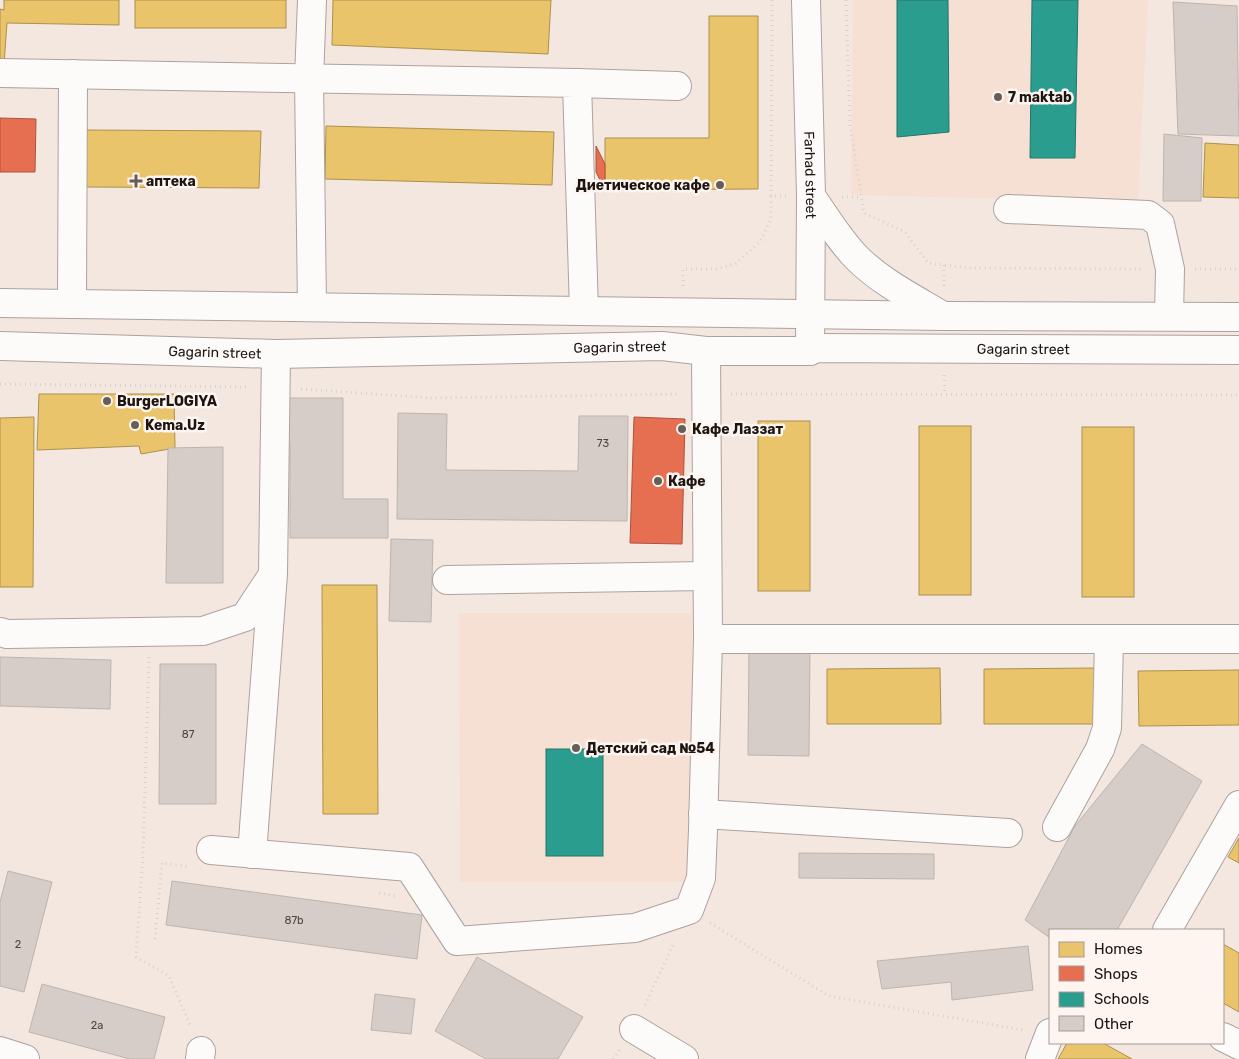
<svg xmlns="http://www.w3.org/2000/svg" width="1239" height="1059" viewBox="0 0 1239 1059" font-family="Rubik,sans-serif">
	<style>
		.built { fill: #f6e0d3 }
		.homes { fill: #e9c46a; stroke: #ac904f }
		.shops { fill: #e76f51; stroke: #aa543e }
		.schools { fill: #2a9d8f; stroke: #267469 }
		.building { fill: #d7cdc8; stroke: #beb4af }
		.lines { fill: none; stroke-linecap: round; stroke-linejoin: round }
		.minor-casing { stroke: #aca29d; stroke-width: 30 }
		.major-casing { stroke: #aca29d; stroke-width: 30 }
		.path { stroke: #d5d2cf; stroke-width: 3; stroke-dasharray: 1 4; stroke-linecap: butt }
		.minor { stroke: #fdfbfa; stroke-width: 28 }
		.major { stroke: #fdfbfa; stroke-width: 28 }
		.poi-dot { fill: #685e59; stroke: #fef5f0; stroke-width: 2 }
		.labels { text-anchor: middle; stroke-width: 5; stroke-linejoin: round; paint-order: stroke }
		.number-label { font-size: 11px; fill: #4e4541 }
		.poi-label { font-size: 14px; font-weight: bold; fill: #1d1511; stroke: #fef5f0; text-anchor: start }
		.street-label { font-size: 14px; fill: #1d1511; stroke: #fef5f0 }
	</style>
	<rect width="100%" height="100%" fill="#f3e7e0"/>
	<!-- built -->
	<g class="built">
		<polygon points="853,0 1148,0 1138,202 851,195"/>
		<polygon points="459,613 692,613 692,882 460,882"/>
	</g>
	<!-- homes -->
	<g class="homes">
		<polygon points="4,0 119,0 119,25 7,23 4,64 0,64 0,9 4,10"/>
		<rect x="135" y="0" width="151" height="28"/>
		<polygon points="333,0 551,0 548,54 332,45"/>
		<polygon points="709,16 758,16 758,189 605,190 605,138 709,138"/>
		<polygon points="326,126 554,132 552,185 325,179"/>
		<polygon points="85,130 261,131 259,188 86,187"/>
		<polygon points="1205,143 1239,145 1239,198 1203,197"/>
		<polygon points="39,394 174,394 175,448 141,454 139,446 37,450"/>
		<polygon points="34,417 33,587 0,587 0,418"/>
		<rect x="758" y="421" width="52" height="170"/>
		<rect x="919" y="426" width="52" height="169"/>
		<rect x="1082" y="427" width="52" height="170"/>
		<polygon points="322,585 377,585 378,814 323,814"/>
		<polygon points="940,668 941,724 827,724 827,669"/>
		<polygon points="1097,668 1097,724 984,724 984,669"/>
		<polygon points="1239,670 1239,725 1139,726 1138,671"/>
		<polygon points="1239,838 1239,863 1228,857"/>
		<polygon points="1223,944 1239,953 1239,1012 1223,1003"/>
		<polygon points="1067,1043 1103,1043 1132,1059 1058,1059"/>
	</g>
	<!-- shops -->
	<g class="shops">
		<polygon points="0,118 36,119 35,172 0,172"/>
		<polygon points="596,146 605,164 605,190 596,172"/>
		<polygon points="634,417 685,419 682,544 630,543"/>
	</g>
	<!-- schools -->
	<g class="schools">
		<polygon points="897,0 948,0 949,132 897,137"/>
		<polygon points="1032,0 1078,0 1075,158 1030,158"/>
		<rect x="546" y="749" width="57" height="107"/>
	</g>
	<!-- building -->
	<g class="building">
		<polygon points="1173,2 1237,6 1239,136 1178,134"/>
		<polygon points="1164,134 1202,138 1201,201 1163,201"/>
		<polygon points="278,398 343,398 343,499 388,499 388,538 290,538 290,443 278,443"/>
		<polygon points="398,413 447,414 446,470 578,471 579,416 628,416 627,521 397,519"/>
		<polygon points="223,447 223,583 166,583 168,448"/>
		<polygon points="391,539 433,540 431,622 389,621"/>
		<polygon points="749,645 810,645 809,756 748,755"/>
		<polygon points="0,657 111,660 110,709 0,706"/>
		<polygon points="160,664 216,664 216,804 159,804"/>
		<polygon points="1142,744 1202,781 1117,930 1050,930 1050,938 1025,920 1075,826"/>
		<polygon points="799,853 934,854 934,879 799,878"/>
		<polygon points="8,871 52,882 24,992 0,986 0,902"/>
		<polygon points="172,881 422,915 417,959 166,925"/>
		<polygon points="1028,946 1033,990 952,1000 951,982 882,989 877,961"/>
		<polygon points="477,957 583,1017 558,1059 486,1059 435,1031"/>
		<polygon points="42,984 165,1017 154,1059 130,1059 29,1032"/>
		<polygon points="375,994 415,999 411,1034 371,1030"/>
	</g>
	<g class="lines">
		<defs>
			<g id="minor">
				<path id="s1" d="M806,0L811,196L810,351"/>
				<polyline points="0,73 577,83 584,311"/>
				<polyline points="577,83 677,86"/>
				<polyline points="1008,209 1148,215 1160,224 1170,269 1169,316"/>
				<polyline points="72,304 73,74"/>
				<polyline points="312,307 309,79 312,0"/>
				<polyline points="447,580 707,576"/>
				<polyline points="0,632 7,634 203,631 245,617 272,576"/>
				<polyline points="708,639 1239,639"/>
				<polyline points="703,814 1008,833"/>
				<polyline points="1057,827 1100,749 1107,728 1109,639"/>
				<polyline points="211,850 409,867 457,941 635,928 689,910 701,878 703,830 708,639 706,351"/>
				<polyline points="252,854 273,574 276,354"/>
				<polyline points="1167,930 1239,805"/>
				<polyline points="634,1029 684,1059"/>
				<polyline points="1223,1037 1239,1045"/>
				<polyline points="0,1051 25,1059"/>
				<polyline points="200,1059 201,1051"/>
				<polyline points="1040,1059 1050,1033"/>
			</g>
			<g id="major">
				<path d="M811,196C825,216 839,240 857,258C881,282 913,298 943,316"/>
				<polyline points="0,303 944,316 1239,317"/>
				<path id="s2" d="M0,346L276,354L662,346L706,351H810L811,348L1239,350"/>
			</g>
		</defs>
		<!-- minor casing -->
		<use href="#minor" class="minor-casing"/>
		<!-- major casing -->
		<use href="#major" class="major-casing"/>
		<!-- path -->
		<g class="path">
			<polyline points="772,0 771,196 786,196"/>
			<polyline points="846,0 850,126 864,213 905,232 928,263 968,268 1143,269"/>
			<polyline points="842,197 862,197"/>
			<polyline points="944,265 944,287"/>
			<polyline points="1195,269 1239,269"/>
			<polyline points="683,286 683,269 716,269 735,264 760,242 771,219 771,196"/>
			<polyline points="944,375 945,395"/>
			<polyline points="0,384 250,387"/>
			<polyline points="301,389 432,398 680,394"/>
			<polyline points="731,394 1239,395"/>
			<polyline points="149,657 143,854 136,957 169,976 191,1027"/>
			<polyline points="379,893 395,896"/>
			<polyline points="710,923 829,996 1023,1030"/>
			<polyline points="155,939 162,863 190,867"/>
			<polyline points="645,1005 674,943"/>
			<polyline points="613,1059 620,1049"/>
		</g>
		<!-- minor -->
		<use href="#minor" class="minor"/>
		<!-- major -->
		<use href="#major" class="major"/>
	</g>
	<!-- markers -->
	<g class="poi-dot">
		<circle cx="998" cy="97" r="5"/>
		<path d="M133.5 173.5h5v5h5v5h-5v5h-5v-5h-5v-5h5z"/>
		<circle cx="720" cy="185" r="5"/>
		<circle cx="107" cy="401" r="5"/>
		<circle cx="135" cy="425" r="5"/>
		<circle cx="682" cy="429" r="5"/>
		<circle cx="658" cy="481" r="5"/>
		<circle cx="576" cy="748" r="5"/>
	</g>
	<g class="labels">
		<!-- number labels -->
		<g class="number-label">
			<text x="603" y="447">73</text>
			<text x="188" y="738">87</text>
			<text x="294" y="924">87b</text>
			<text x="18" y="948">2</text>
			<text x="97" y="1029">2a</text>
		</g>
		<!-- poi labels -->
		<g class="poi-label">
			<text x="1008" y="102">7 maktab</text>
			<text x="146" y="186">аптека</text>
			<text x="710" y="190" text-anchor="end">Диетическое кафе</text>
			<text x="117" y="406">BurgerLOGIYA</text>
			<text x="145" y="430">Kema.Uz</text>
			<text x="692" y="434">Кафе Лаззат</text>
			<text x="668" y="486">Кафе</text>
			<text x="586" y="753">Детский сад №54</text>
		</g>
		<!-- street labels -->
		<g class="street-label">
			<text dy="5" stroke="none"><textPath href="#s1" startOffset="175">Farhad street</textPath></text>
			<text dy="5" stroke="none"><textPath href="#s2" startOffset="620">Gagarin street</textPath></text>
			<text dy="5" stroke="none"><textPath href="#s2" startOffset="1026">Gagarin street</textPath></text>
			<text dy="5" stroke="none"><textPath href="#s2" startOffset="215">Gagarin street</textPath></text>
		</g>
	</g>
	<!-- legend -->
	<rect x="1049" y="929" width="175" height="115" fill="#fef5f0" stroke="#a49b97"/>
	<rect x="1059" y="942" width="25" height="15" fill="#e9c46a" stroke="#a49b97"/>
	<text x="1094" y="954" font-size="15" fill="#1d1511">Homes</text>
	<rect x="1059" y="966" width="25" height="15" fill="#e76f51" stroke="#a49b97"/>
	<text x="1094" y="979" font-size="15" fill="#1d1511">Shops</text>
	<rect x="1059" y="992" width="25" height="15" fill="#2a9d8f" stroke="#a49b97"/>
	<text x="1094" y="1004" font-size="15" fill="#1d1511">Schools</text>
	<rect x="1059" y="1016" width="25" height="15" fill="#d7cdc8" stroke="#a49b97"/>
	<text x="1094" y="1029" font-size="15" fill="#1d1511">Other</text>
</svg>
